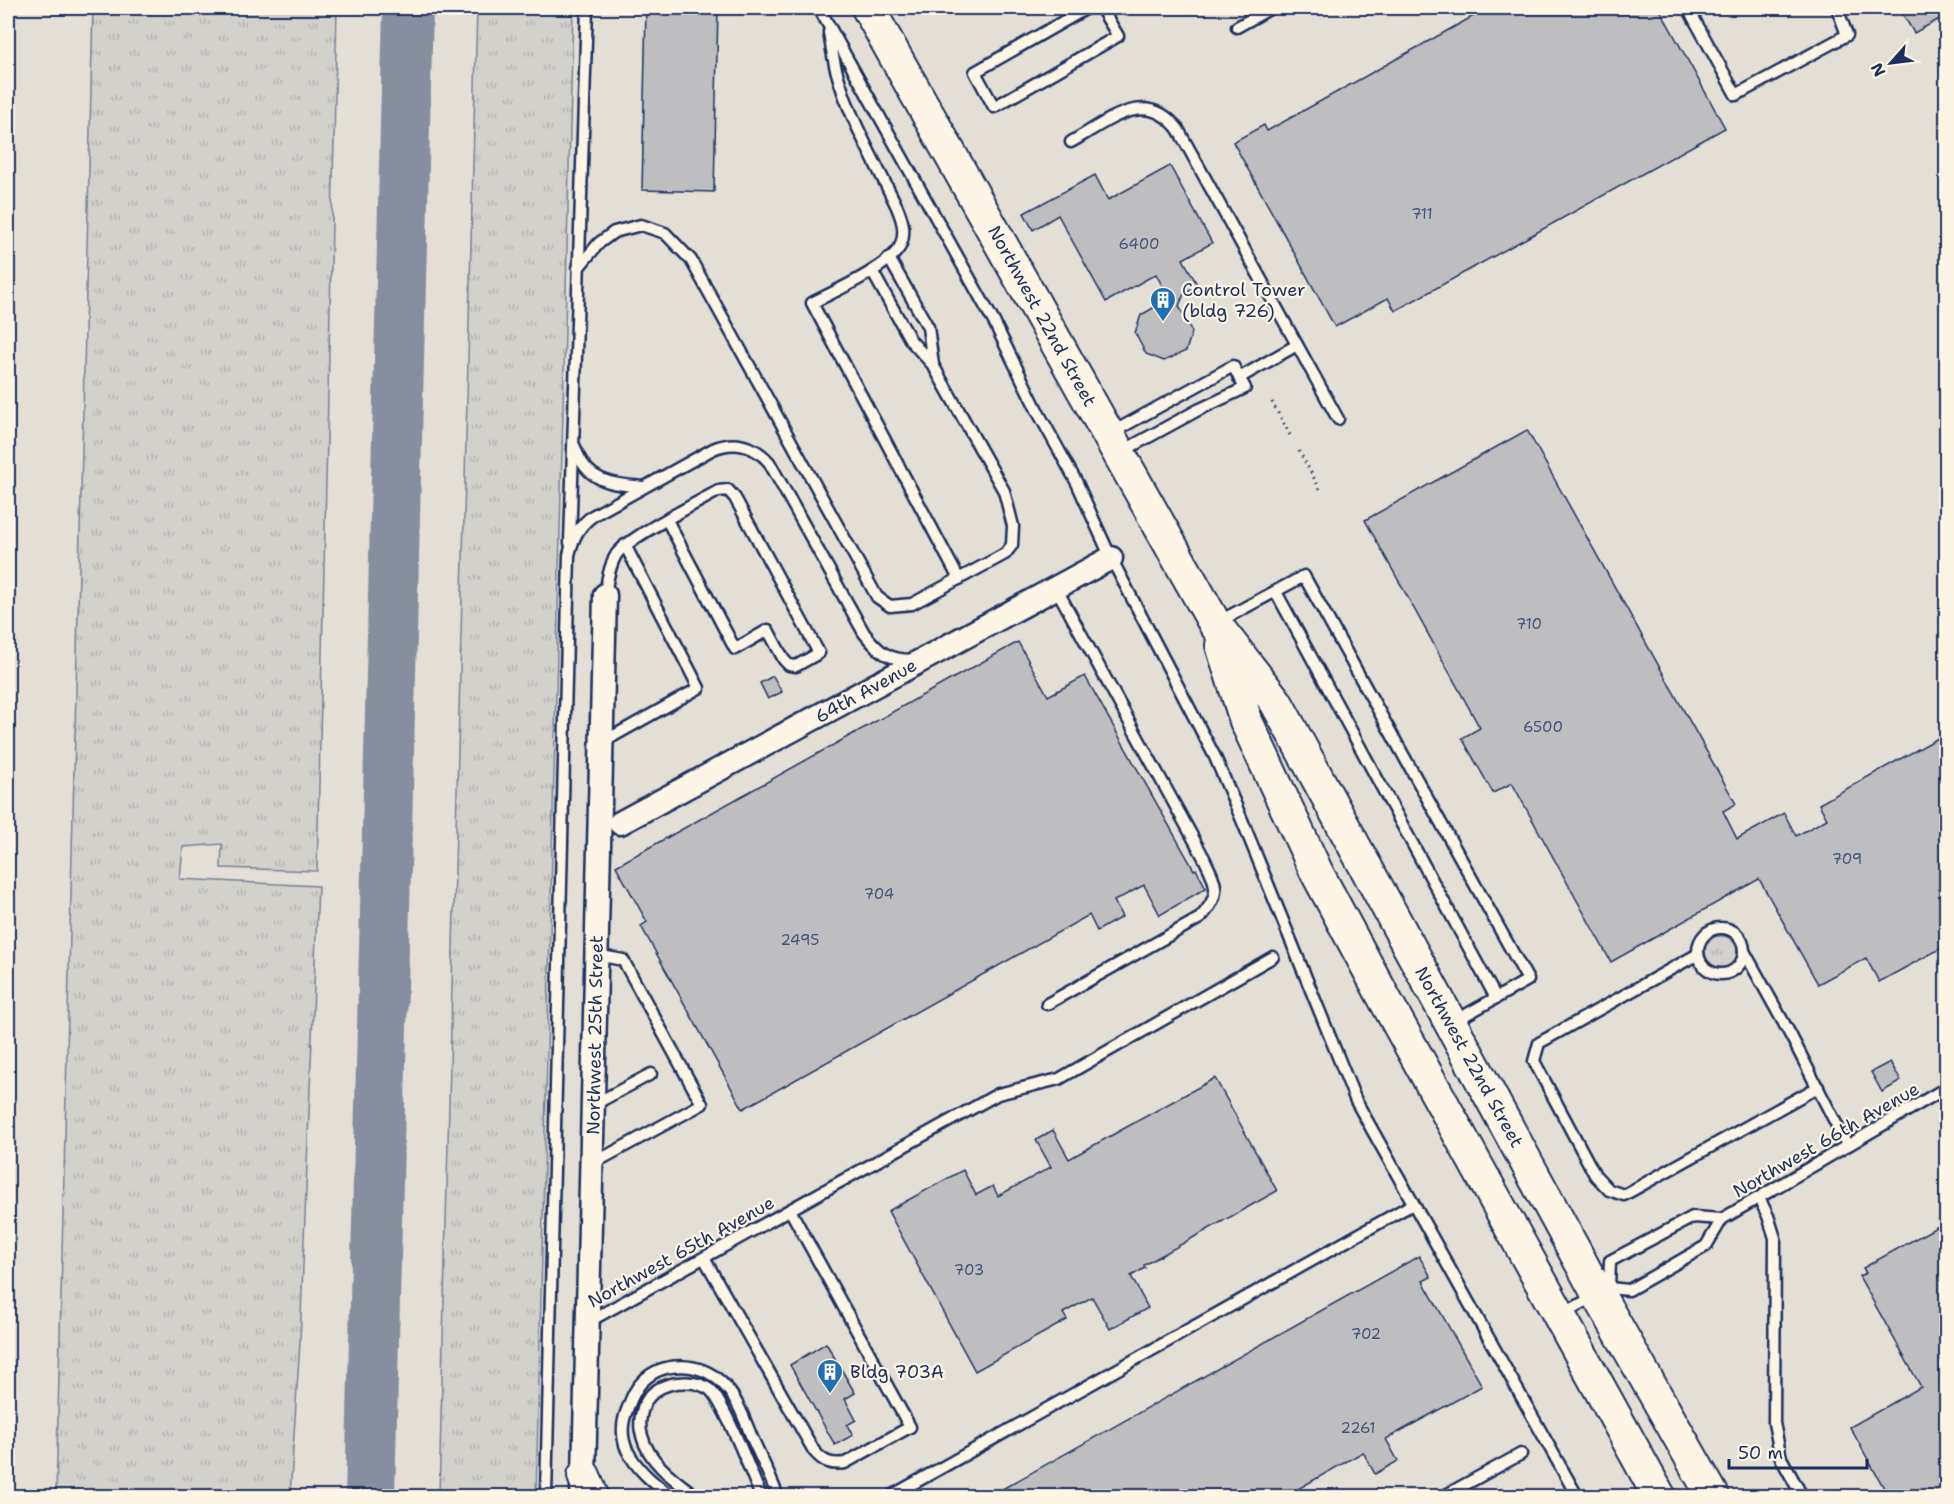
<svg xmlns="http://www.w3.org/2000/svg" width="1954" height="1504" viewBox="0 0 1954 1504" font-family="'Shantell Sans',sans-serif">
	<style>
		.built { fill: #e3dfd6 }
		.grass { fill: url(#grass-tufts); stroke: #778095; stroke-width: 1.5 }
		.lines { fill: none; stroke-linecap: round; stroke-linejoin: round }
		.taxiway { stroke: #878e9f; stroke-width: 50 }
		.building { fill: #bebec0; stroke: #1b2f5e; stroke-width: 1.5 }
		.lane-casing { stroke: #1b2f5e; stroke-width: 15 }
		.street-casing { stroke: #1b2f5e; stroke-width: 27 }
		.secondary-casing { stroke: #1b2f5e; stroke-width: 36 }
		.path { stroke: #1b2f5e; stroke-width: 3; stroke-dasharray: 1.5 4.5; stroke-linecap: butt }
		.lane { stroke: #fcf5e5; stroke-width: 10 }
		.street { stroke: #fcf5e5; stroke-width: 22 }
		.secondary { stroke: #fcf5e5; stroke-width: 32 }
		.labels { text-anchor: middle; stroke-width: 4.5; stroke-linejoin: round; paint-order: stroke }
		.number-label { font-size: 15px; fill: #445376 }
		.poi-label { font-size: 18px; fill: #1b2f5e; stroke: #fcf5e5; text-anchor: start }
		.street-label { font-size: 18px; fill: #1b2f5e; stroke: #fcf5e5 }
	</style>
	<defs>
		<pattern id="grass-tufts" width="24" height="20" patternUnits="userSpaceOnUse" patternTransform="scale(1.5)"><rect width="24" height="20" fill="#d3d1cc"/><path d="M3 7l-1-3M5 7V3M7 7l1-3M15 17l-1-3M17 17v-4M19 17l1-3" fill="none" stroke="#b5b4b2"/></pattern>
	</defs>
	<rect width="100%" height="100%" fill="#f3ede0"/>
	<filter id="ink" filterUnits="userSpaceOnUse"><feTurbulence type="fractalNoise" baseFrequency=".0167" numOctaves="2"/><feDisplacementMap in="SourceGraphic" scale="12" xChannelSelector="R" yChannelSelector="G"/><feConvolveMatrix kernelMatrix="1 2 1 2 8 2 1 2 1" color-interpolation-filters="sRGB"/></filter>
	<g filter="url(#ink)">
		<!-- built -->
		<rect class="built" x="8" y="8" width="1938" height="1488"/>
		<!-- grass -->
		<g class="grass">
			<polygon points="93,8 337,8 317,871 221,868 222,844 183,847 180,879 318,886 300,1342 290,1496 56,1496"/>
			<polygon points="477,8 573,8 536,1496 439,1496"/>
			<circle cx="1721" cy="952" r="16"/>
		</g>
		<g class="lines">
			<!-- taxiway -->
			<polyline class="taxiway" points="370,1496 408,8"/>
		</g>
		<!-- building -->
		<g class="building">
			<polygon points="646,8 718,8 714,192 642,190"/>
			<polygon points="1488,8 1659,8 1725,128 1395,311 1388,298 1335,327 1233,142 1264,125 1267,131"/>
			<polygon points="1899,8 1947,8 1947,15 1914,33"/>
			<polygon points="1170,166 1212,243 1183,259 1198,286 1184,294 1179,306 1192,332 1186,351 1164,361 1146,354 1135,333 1141,315 1169,299 1156,274 1106,302 1058,215 1033,230 1024,213 1095,175 1108,200"/>
			<polygon points="1527,430 1736,804 1723,811 1737,839 1784,813 1796,836 1827,819 1819,804 1947,733 1947,945 1879,982 1866,958 1818,984 1759,879 1611,962 1512,783 1493,793 1462,738 1480,728 1365,520"/>
			<polygon points="1018,642 1048,696 1085,676 1194,870 1196,869 1206,888 1160,915 1144,885 1114,901 1122,917 1097,931 1089,915 743,1109 641,926 647,922 616,866"/>
			<polygon points="773,676 782,692 768,699 760,683"/>
			<polygon points="1890,1062 1901,1081 1882,1092 1871,1072"/>
			<polygon points="1215,1078 1277,1191 1144,1265 1145,1268 1131,1276 1148,1308 1110,1329 1092,1297 1063,1313 1067,1320 975,1371 888,1211 963,1170 976,1195 993,1186 998,1196 1051,1167 1036,1140 1053,1130 1069,1159"/>
			<polygon points="1947,1221 1947,1497 1889,1497 1850,1427 1921,1387 1859,1276 1866,1273 1863,1268"/>
			<polygon points="1419,1256 1431,1277 1423,1281 1482,1386 1386,1439 1398,1461 1375,1474 1363,1452 1284,1497 988,1497"/>
			<polygon points="826,1343 855,1393 845,1399 856,1420 847,1425 853,1435 835,1445 790,1365"/>
		</g>
		<g class="lines">
			<defs>
				<g id="lane">
					<polyline points="819,8 994,322 1039,414 1077,483 1111,558 1215,757 1242,820 1356,1101 1577,1496"/>
					<polyline points="1087,8 975,72 994,107 1118,36 1101,8"/>
					<polyline points="1688,8 1736,95 1847,35 1837,8"/>
					<polyline points="1237,27 1271,8"/>
					<path d="M829,32C831,45 833,59 837,73C850,120 876,163 897,207C902,219 906,231 901,244C894,265 833,292 812,303L959,579"/>
					<path d="M1071,142C1107,122 1145,87 1178,129L1338,419"/>
					<polyline points="889,258 928,327 933,365"/>
					<polyline points="578,268 599,243 614,232 641,225 665,233 691,260 877,597 890,606 912,604 1005,554 1012,545 1013,526 1004,491 933,365 911,341 872,271"/>
					<polyline points="1239,378 1297,345"/>
					<polyline points="1111,433 1233,366 1245,388 1198,410 1121,452"/>
					<path d="M575,447C586,482 611,484 643,487"/>
					<polyline points="570,543 587,8"/>
					<polyline points="1276,592 1496,998"/>
					<path d="M605,595C607,582 609,567 616,555C627,538 697,503 718,491L728,490L735,498L819,653L796,666L789,665L784,660L768,630L735,649L667,520"/>
					<polyline points="1218,622 1304,576 1528,980 1453,1022"/>
					<polyline points="601,743 699,688 625,545"/>
					<circle cx="1721" cy="951" r="23"/>
					<polyline points="1744,951 1791,1036 1847,1145"/>
					<polyline points="1698,954 1539,1043 1534,1061 1595,1175 1609,1190 1624,1195 1818,1087"/>
					<path d="M1047,1004L1200,918C1222,894 1217,885 1204,858L1056,588"/>
					<polyline points="593,1105 651,1074"/>
					<polyline points="592,1164 702,1104 623,960 596,955"/>
					<polyline points="1759,1198 1768,1216 1775,1238 1774,1423 1781,1458 1802,1496"/>
					<path d="M704,1258L814,1451C823,1462 831,1465 845,1463L910,1427L790,1210"/>
					<polyline points="1609,1288 1610,1261 1693,1217 1722,1219"/>
					<polyline points="1561,1315 1609,1288 1629,1290 1706,1246 1722,1219 1946,1088"/>
					<polyline points="588,1322 998,1094 1059,1079 1273,957"/>
					<path d="M546,1496L569,555C573,538 579,525 594,515L713,449C734,440 754,445 769,462L864,633C879,652 888,660 912,660"/>
					<path d="M670,1496C654,1483 637,1470 627,1450C621,1437 622,1422 627,1410C631,1400 634,1390 642,1382C663,1360 700,1362 721,1382C737,1397 744,1418 752,1438C761,1457 770,1477 778,1496"/>
					<path d="M696,1496C676,1481 649,1463 642,1436C638,1424 641,1407 649,1397C662,1381 693,1378 709,1389C724,1400 752,1476 761,1496"/>
					<polyline points="891,1496 1413,1204"/>
					<polyline points="1444,1496 1521,1454"/>
				</g>
				<g id="street">
					<polyline points="620,823 1111,558"/>
					<polyline points="582,1489 584,1476 605,595"/>
				</g>
				<g id="secondary">
					<polyline points="868,8 1215,624 1276,702 1598,1294 1713,1496"/>
					<polyline points="1222,645 1246,721 1316,871 1382,994 1659,1496"/>
					<polyline points="584,1476 592,1496"/>
				</g>
			</defs>
			<!-- lane casing -->
			<use href="#lane" class="lane-casing"/>
			<!-- street casing -->
			<use href="#street" class="street-casing"/>
			<!-- secondary casing -->
			<use href="#secondary" class="secondary-casing"/>
			<!-- path -->
			<g class="path">
				<polyline points="1272,402 1290,435"/>
				<polyline points="1299,451 1320,489"/>
			</g>
			<!-- lane -->
			<use href="#lane" class="lane"/>
			<!-- street -->
			<use href="#street" class="street"/>
			<!-- secondary -->
			<use href="#secondary" class="secondary"/>
		</g>
	</g>
	<!-- icons -->
	<defs>
		<symbol id="building-pin" viewBox="-11 -11 22 30"><path d="M0 17L-7.5 6A9.5 9.5 0 1 1 7.5 6Z" fill="#1f6fb2" stroke="#fcf5e5"/><path d="M-4-6H4V6H1V3H-1V6H-4ZM-2.5-4.3h1.7v1.8h-1.7ZM.8-4.3h1.7v1.8H.8ZM-2.5-1h1.7V.8h-1.7ZM.8-1h1.7V.8H.8Z" fill="#fff"/></symbol>
	</defs>
	<g fill-rule="evenodd">
		<use href="#building-pin" x="1148" y="285" width="30" height="40"/>
		<use href="#building-pin" x="815" y="1357" width="30" height="40"/>
	</g>
	<g class="labels">
		<!-- number labels -->
		<g class="number-label">
			<text x="1422" y="219">711</text>
			<text x="1139" y="249">6400</text>
			<text x="1529" y="629">710</text>
			<text x="1543" y="732">6500</text>
			<text x="1847" y="864">709</text>
			<text x="879" y="899">704</text>
			<text x="800" y="945">2495</text>
			<text x="969" y="1275">703</text>
			<text x="1366" y="1339">702</text>
			<text x="1358" y="1433">2261</text>
		</g>
		<!-- poi labels -->
		<g class="poi-label">
			<text x="1182" y="296">Control Tower<tspan x="1182" dy="21">(bldg 726)</tspan></text>
			<text x="850" y="1378">Bldg 703A</text>
		</g>
		<!-- street labels -->
		<g class="street-label">
			<text transform="translate(1042 316) rotate(61)" y="6">Northwest 22nd Street</text>
			<text transform="translate(866 691) rotate(-29)" y="6">64th Avenue</text>
			<text transform="translate(595 1035) rotate(-89)" y="6">Northwest 25th Street</text>
			<text transform="translate(1469 1057) rotate(61)" y="6">Northwest 22nd Street</text>
			<text transform="translate(1826 1140) rotate(-30)" y="6">Northwest 66th Avenue</text>
			<text transform="translate(681 1252) rotate(-29)" y="6">Northwest 65th Avenue</text>
		</g>
	</g>
	<!-- margin -->
	<rect width="1954" height="1504" fill="none" stroke="#fcf5e5" stroke-width="30"/>
	<rect x="15" y="15" width="1924" height="1474" fill="none" stroke="#1b2f5e" stroke-width="2" filter="url(#ink)"/>
	<!-- north arrow -->
	<g transform="translate(1891 63) rotate(242)" stroke="#fcf5e5" stroke-width="4.5" paint-order="stroke">
	<path d="M0-4.5L10 22L0 15L-10 22Z" fill="#1b2f5e"/>
	<text y="-9" font-size="16" font-weight="bold" text-anchor="middle" fill="#1b2f5e">N</text>
	</g>
	<!-- scale -->
	<path d="M1729 1459v9h138v-9" fill="none" stroke="#1b2f5e" stroke-width="3"/>
	<text x="1738" y="1459" font-size="18" fill="#1b2f5e" stroke="#fcf5e5" stroke-width="4.5" paint-order="stroke">50 m</text>
</svg>
